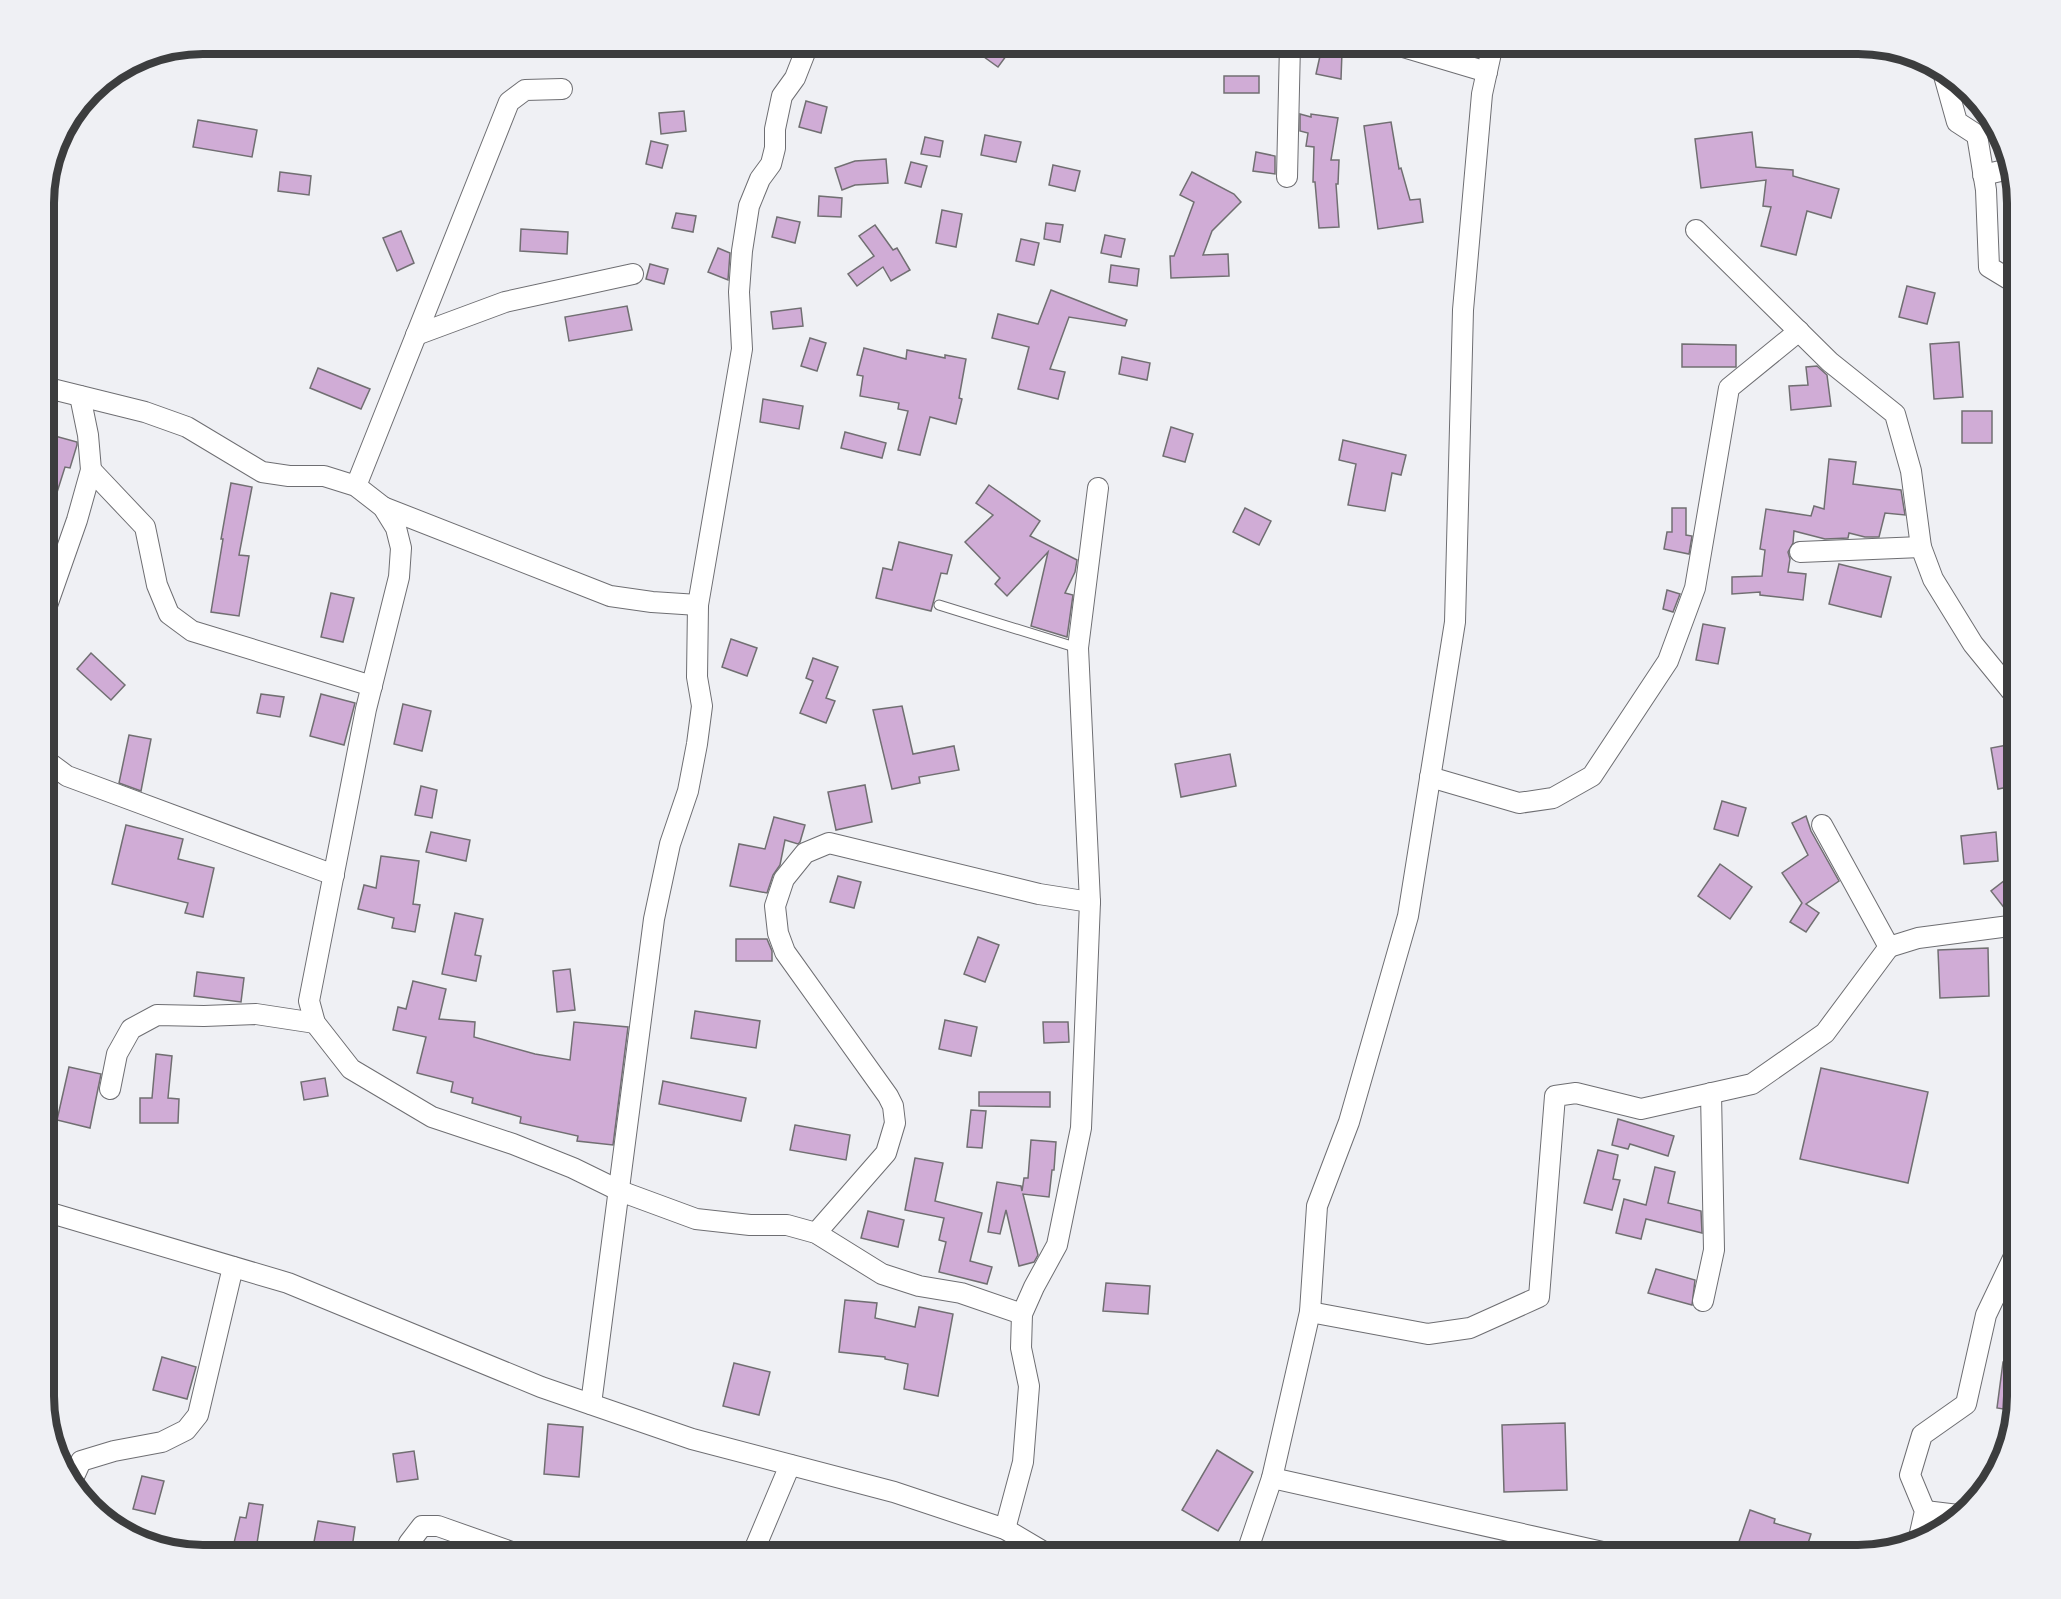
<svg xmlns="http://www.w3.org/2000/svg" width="2061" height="1599" viewBox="0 0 2061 1599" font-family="'Alegreya Sans',sans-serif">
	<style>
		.building { fill: #d0acd6; stroke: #716f72; stroke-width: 1.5 }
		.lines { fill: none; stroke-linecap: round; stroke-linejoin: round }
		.lane-casing { stroke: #6e6e72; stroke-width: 11 }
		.street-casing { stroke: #6e6e72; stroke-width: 22 }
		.lane { stroke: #fff; stroke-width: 9 }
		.street { stroke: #fff; stroke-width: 20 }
		.rim { fill: none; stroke: #3c3d3e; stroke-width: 8 }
	</style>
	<rect width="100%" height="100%" fill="#eff0f4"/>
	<!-- building -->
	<g class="building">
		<polygon points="966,44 1015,44 998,67"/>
		<polygon points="1322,47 1342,52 1341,79 1316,74"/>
		<rect x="1224" y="76" width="35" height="17"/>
		<polygon points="806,101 827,107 821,133 799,127"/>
		<polygon points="684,111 686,131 661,134 659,113"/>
		<polygon points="1300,114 1311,117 1311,114 1338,118 1331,160 1339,160 1338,184 1336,184 1339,227 1319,228 1315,182 1313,182 1314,147 1306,146 1308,133 1300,131"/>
		<polygon points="198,120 257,130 252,157 193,147"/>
		<polygon points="1391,122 1399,169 1401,168 1410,200 1420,199 1423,222 1378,229 1364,126"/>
		<polygon points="1752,132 1756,167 1793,170 1793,176 1839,189 1831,218 1807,211 1796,255 1761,246 1771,207 1763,206 1766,180 1701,188 1695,139"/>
		<polygon points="985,135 1021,142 1016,162 981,155"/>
		<polygon points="925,137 943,141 940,157 921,154"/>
		<polygon points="651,141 668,145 662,168 646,164"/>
		<polygon points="1256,152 1275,156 1275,174 1253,171"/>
		<polygon points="886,159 888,183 855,185 842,190 835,168 855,161"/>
		<polygon points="911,162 927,166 921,187 905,183"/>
		<polygon points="1053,165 1080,171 1075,191 1049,185"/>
		<polygon points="280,172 311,176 309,195 278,191"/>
		<polygon points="1192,172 1234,194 1241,202 1212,231 1203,255 1228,254 1229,276 1171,278 1170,256 1174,256 1194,202 1180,195"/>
		<polygon points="819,196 842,198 841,217 818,216"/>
		<polygon points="942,210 962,214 956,247 936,243"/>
		<polygon points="676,213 696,216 693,232 672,228"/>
		<polygon points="777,217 800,222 795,243 772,237"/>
		<polygon points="1046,223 1063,225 1060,242 1044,239"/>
		<polygon points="875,225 893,250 897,248 910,270 891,281 883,267 857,286 848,274 874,256 859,236"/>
		<polygon points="521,229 568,232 567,254 520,251"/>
		<polygon points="401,231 414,263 397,271 383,238"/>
		<polygon points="1105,235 1125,239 1121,257 1101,253"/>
		<polygon points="1021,239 1039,243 1034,265 1016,261"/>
		<polygon points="718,248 730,253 728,280 708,272"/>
		<polygon points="650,264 668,269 664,284 646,279"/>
		<polygon points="1111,265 1139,269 1137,286 1109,282"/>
		<polygon points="1907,286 1935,293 1927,324 1899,317"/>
		<polygon points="1051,290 1127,320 1125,326 1069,317 1050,369 1065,372 1058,399 1018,389 1029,347 992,338 998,314 1038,324"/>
		<polygon points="627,306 632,330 569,341 565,317"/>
		<polygon points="801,308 803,326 773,329 771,312"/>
		<polygon points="810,338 826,343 817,371 801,366"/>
		<polygon points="1959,342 1963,397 1934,399 1930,344"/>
		<polygon points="1682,344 1736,345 1736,367 1682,367"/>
		<polygon points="864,348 906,359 907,350 945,358 945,355 966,359 959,398 962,399 956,424 930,417 920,455 898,450 908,411 898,409 899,403 860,396 863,376 857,375"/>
		<polygon points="1122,357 1150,363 1147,380 1119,374"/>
		<polygon points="1817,366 1827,375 1831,406 1791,410 1789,386 1808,385 1806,367"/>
		<polygon points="318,368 370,389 361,409 310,388"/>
		<polygon points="763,399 803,406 799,429 760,422"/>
		<rect x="1962" y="411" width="30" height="32"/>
		<polygon points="1171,427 1193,434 1185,462 1163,456"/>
		<polygon points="845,432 886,443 882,458 841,448"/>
		<polygon points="44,433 77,442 77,445 70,468 65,467 47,524 44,524"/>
		<polygon points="1343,440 1406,455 1401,475 1392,473 1385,511 1348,505 1356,464 1339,460"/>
		<polygon points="1829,459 1856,462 1853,484 1901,490 1905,515 1885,513 1879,537 1865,537 1849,533 1848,538 1825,539 1794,531 1793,543 1788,552 1790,559 1788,572 1806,574 1803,600 1760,595 1760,592 1732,594 1732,577 1762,576 1765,550 1760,549 1766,509 1811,516 1814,506 1824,509"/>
		<polygon points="231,483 252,487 239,555 249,556 239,616 211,612 223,539 221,539"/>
		<polygon points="989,485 1040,521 1030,536 1077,560 1075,572 1065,593 1073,595 1067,637 1031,626 1048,552 1007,596 995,584 1000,578 965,542 993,515 976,503"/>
		<polygon points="1245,508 1271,521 1259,545 1233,532"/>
		<polygon points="1672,508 1686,508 1686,535 1692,536 1689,554 1664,549 1667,532 1672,532"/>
		<polygon points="899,542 952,555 947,574 941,573 931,611 876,598 883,568 892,570"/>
		<polygon points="1839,564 1891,577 1881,617 1829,604"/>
		<polygon points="1667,590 1680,594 1673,612 1663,609"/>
		<polygon points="331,593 354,598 343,642 321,637"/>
		<polygon points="1703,624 1725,628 1718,664 1696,660"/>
		<polygon points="731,639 757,648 747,676 722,667"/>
		<polygon points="91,653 125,685 111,700 77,669"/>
		<polygon points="813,658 838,667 826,698 835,701 826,723 800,713 813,681 806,678"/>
		<polygon points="261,694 284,697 280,717 257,713"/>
		<polygon points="321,694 355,703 344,745 310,736"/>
		<polygon points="403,704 431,711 422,751 394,744"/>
		<polygon points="902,706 913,754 954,746 959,770 919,777 920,783 892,789 873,710"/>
		<polygon points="129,735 151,739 141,791 119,783"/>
		<polygon points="2018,743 2018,785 1998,789 1991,748"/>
		<polygon points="1230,754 1236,786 1181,797 1175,764"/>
		<polygon points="865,785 872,822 836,830 828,792"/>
		<polygon points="421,786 437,790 432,818 415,815"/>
		<polygon points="1722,801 1746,808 1738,836 1714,829"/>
		<polygon points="1806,816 1811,831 1839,881 1806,904 1819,913 1806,932 1790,922 1802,903 1782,873 1808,855 1792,823"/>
		<polygon points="774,817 805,825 800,842 798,844 785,840 780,865 773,875 767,893 730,886 739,844 765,849"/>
		<polygon points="126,825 183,839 178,859 214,868 203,917 185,913 188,903 112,884"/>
		<polygon points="431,832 470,840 466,861 426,852"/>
		<polygon points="1996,832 1998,861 1964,864 1961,836"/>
		<polygon points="381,856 419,861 413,904 420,905 415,932 392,928 394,918 358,909 364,885 376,888"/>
		<polygon points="1720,864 1752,887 1730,919 1698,896"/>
		<polygon points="2018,870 2018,913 2009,914 1991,891"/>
		<polygon points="838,876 861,882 854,908 830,902"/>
		<polygon points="455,913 483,919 475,955 481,956 476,981 442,974"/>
		<polygon points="978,937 999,945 985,982 964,974"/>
		<polygon points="736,939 767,939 772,951 772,961 736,961"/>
		<polygon points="1988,948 1989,996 1940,998 1938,950"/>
		<polygon points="570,969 575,1010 557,1012 553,971"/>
		<polygon points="197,972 244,978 241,1002 194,996"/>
		<polygon points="413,981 446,989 439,1019 475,1022 474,1037 535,1054 570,1060 574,1022 628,1027 613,1145 577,1141 578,1136 520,1123 521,1117 472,1103 473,1098 451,1092 453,1082 417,1073 426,1037 393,1030 398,1007 406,1009"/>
		<polygon points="695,1011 760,1021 756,1048 691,1038"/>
		<polygon points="945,1020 977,1027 971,1056 939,1049"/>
		<polygon points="1043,1022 1068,1022 1069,1042 1044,1043"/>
		<polygon points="156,1054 172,1056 168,1098 179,1099 178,1123 140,1123 140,1098 152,1098"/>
		<polygon points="69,1067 101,1074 90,1128 57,1120"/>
		<polygon points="1821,1068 1928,1092 1908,1183 1800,1159"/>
		<polygon points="325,1078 328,1096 304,1100 301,1082"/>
		<polygon points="663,1081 746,1098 741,1121 659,1104"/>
		<polygon points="979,1092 1050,1092 1050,1107 979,1106"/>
		<polygon points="971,1110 986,1111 982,1148 967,1147"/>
		<polygon points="1618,1119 1674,1136 1668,1156 1630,1144 1628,1149 1612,1145"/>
		<polygon points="795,1125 850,1135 846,1160 790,1150"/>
		<polygon points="1031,1140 1056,1142 1054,1170 1052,1170 1049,1197 1023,1194 1038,1255 1034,1262 1019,1266 1006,1210 1000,1234 988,1232 997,1182 1021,1186 1022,1191 1024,1178 1028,1178"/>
		<polygon points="1598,1150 1618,1155 1613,1179 1620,1180 1612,1210 1584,1203"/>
		<polygon points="915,1158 943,1163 935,1201 982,1213 970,1261 992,1267 987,1284 939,1272 946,1242 939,1240 944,1218 905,1210"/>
		<polygon points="1655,1167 1675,1172 1668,1203 1701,1211 1702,1233 1646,1219 1641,1239 1616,1233 1624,1199 1646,1205"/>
		<polygon points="868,1211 904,1220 898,1247 861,1238"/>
		<polygon points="1656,1269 1695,1280 1692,1305 1648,1293"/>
		<polygon points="1106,1283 1150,1286 1148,1314 1103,1311"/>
		<polygon points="845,1300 877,1303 875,1318 915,1327 919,1307 953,1314 938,1396 904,1389 908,1364 885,1359 885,1357 839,1352"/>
		<polygon points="162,1357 196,1367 187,1399 153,1390"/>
		<polygon points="2003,1362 2018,1364 2018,1396 2015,1411 1997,1408"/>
		<polygon points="734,1363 770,1372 759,1415 723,1406"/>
		<polygon points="1565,1423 1567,1490 1504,1492 1502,1425"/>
		<polygon points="548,1424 583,1427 579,1477 544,1474"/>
		<polygon points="1217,1450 1253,1472 1218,1531 1182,1510"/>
		<polygon points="414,1451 418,1479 397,1482 393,1454"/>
		<polygon points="142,1476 164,1481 155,1514 133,1509"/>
		<polygon points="249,1503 263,1505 255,1556 231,1556 240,1517 246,1518"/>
		<polygon points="1750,1510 1775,1519 1774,1523 1811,1534 1804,1556 1734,1556"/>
		<polygon points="318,1521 355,1527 352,1548 314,1542"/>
	</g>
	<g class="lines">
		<defs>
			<polyline id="lane" points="939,605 1078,648"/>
			<g id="street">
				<polyline points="1393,44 1487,72"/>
				<polyline points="1943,72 1957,122 1977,135 1986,190 1989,267 2017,284"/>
				<polyline points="1983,175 2009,169"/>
				<polyline points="1287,177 1290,44"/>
				<polyline points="1696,230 1830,362 1895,414 1911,471 1921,547 1933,579 1973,644 2017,698"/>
				<polyline points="416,335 505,302 633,274"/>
				<polyline points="44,387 145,412 187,427 262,472 289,476 324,476 356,486 383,507 396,528 401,548 399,577 366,709 309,1001 315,1023 351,1069 432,1117 513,1144 573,1168 620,1191 696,1219 750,1225 787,1225 816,1233 882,1274 919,1286 961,1293 1022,1314"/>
				<polyline points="91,470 145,527 157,585 169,614 192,631 372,686"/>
				<polyline points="356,486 509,102 525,90 562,89"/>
				<polyline points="383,507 610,596 652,602 698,605"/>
				<polyline points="1800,552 1921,547"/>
				<polyline points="44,614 77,520 91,470 88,435 80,396"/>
				<polyline points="44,759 67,776 334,875"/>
				<polyline points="1430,777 1519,803 1553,798 1592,776 1668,661 1695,588 1729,388 1799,331"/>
				<polyline points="1822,825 1889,947 1918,938 2017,925"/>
				<polyline points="110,1089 117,1054 131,1029 157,1015 204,1016 256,1014 315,1023"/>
				<polyline points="44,1211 288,1283 541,1387 692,1439 894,1492 1005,1529 1049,1555"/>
				<polyline points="816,1233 886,1153 895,1123 893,1106 888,1096 785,952 778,933 775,906 784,879 805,853 829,843 1039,894 1090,902"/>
				<polyline points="1703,1301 1714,1250 1711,1093"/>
				<polyline points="1310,1312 1428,1334 1470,1328 1539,1297 1555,1096 1576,1093 1641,1109 1752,1084 1825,1033 1889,947"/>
				<polyline points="591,1404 654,919 670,844 688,791 697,744 702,706 697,677 698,605 742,349 739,292 742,251 749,206 760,179 771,164 775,148 775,129 782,96 795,78 806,50 806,44"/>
				<polyline points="1272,1478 1616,1555"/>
				<polyline points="72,1481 81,1461 114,1451 162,1442 186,1430 198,1415 233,1267"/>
				<polyline points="1925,1511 1958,1515"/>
				<polyline points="1005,1529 1023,1462 1029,1386 1021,1348 1022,1314 1034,1287 1057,1245 1081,1128 1090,902 1078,648 1098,488"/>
				<polyline points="1918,1542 1925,1511 1910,1475 1922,1435 1966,1404 1986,1315 2017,1250"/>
				<polyline points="405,1555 409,1543 422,1526 438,1526 520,1555"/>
				<polyline points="752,1555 790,1465"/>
				<polyline points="1246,1555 1272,1478 1310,1312 1317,1206 1349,1122 1408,916 1455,622 1463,310 1482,94 1493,44"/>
			</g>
		</defs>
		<!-- lane casing -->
		<use href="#lane" class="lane-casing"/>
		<!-- street casing -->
		<use href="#street" class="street-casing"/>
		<!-- lane -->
		<use href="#lane" class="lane"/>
		<!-- street -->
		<use href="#street" class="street"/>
	</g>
	<!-- crop -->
	<path d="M0 0H2061V1599H0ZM203 54H1858A149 149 0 0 1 2007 203V1396A149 149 0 0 1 1858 1545H203A149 149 0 0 1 54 1396V203A149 149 0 0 1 203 54Z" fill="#eff0f4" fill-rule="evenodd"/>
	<path class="rim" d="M203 54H1858A149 149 0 0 1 2007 203V1396A149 149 0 0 1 1858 1545H203A149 149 0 0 1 54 1396V203A149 149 0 0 1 203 54Z"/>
</svg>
